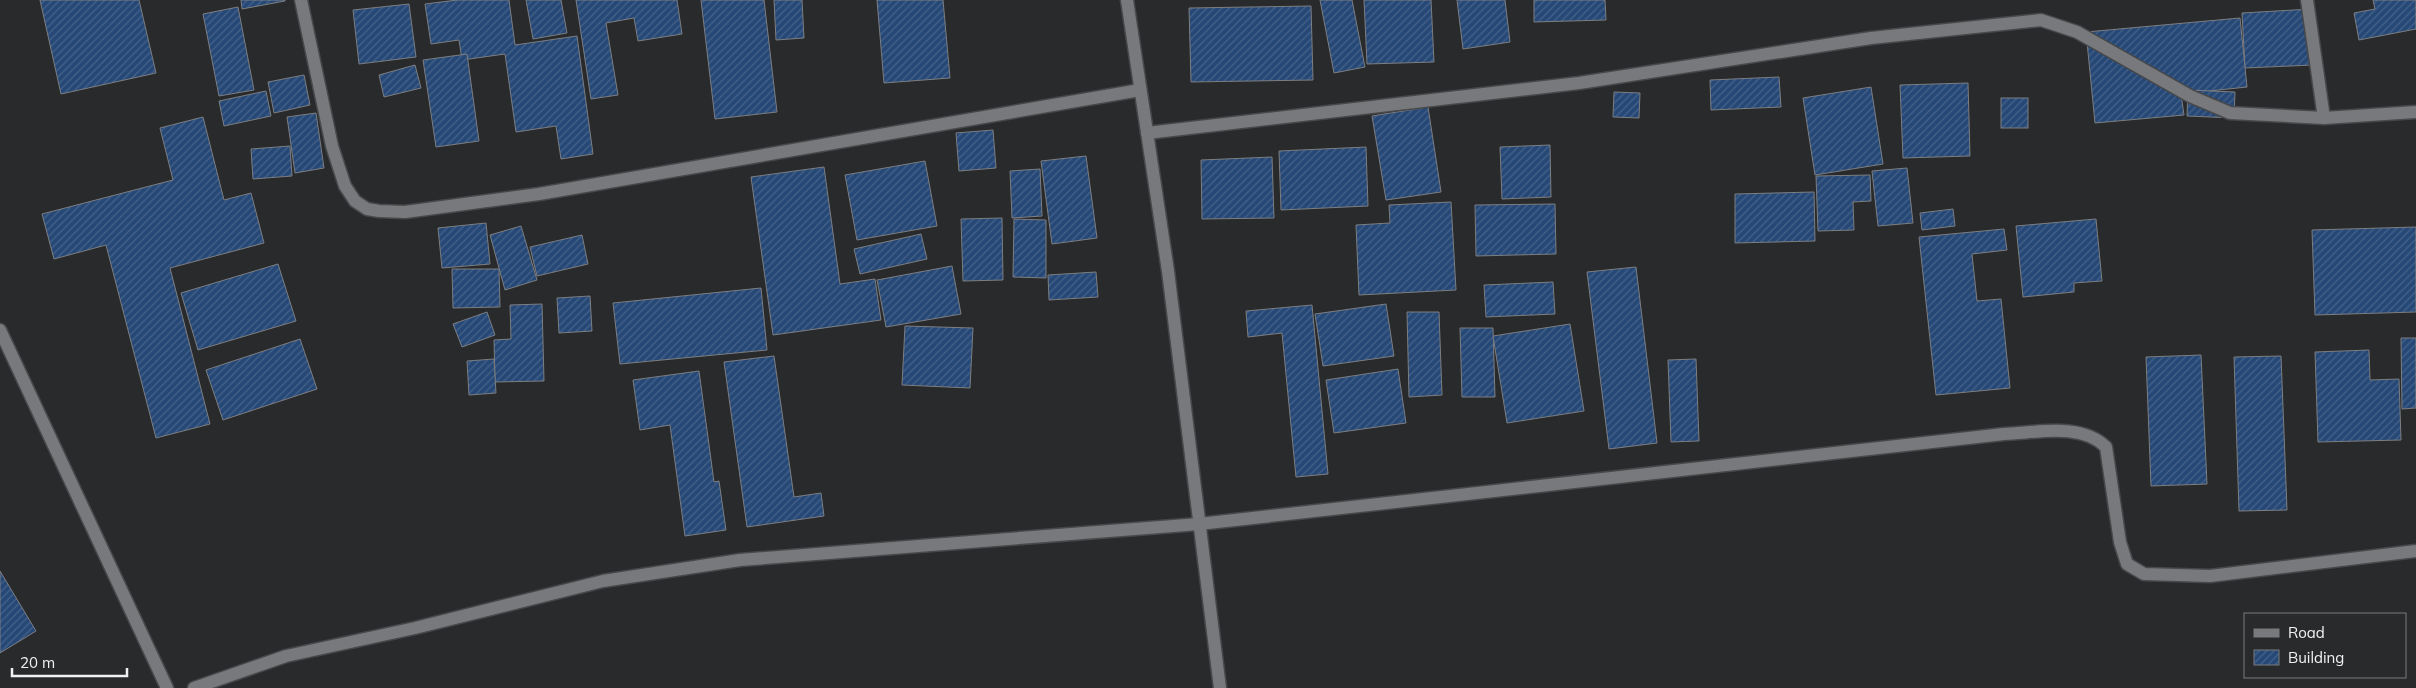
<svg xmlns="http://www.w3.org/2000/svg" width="2416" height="688" viewBox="0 0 2416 688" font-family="Mulish,sans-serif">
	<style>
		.building { fill: url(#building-hatch); stroke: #7c7e81 }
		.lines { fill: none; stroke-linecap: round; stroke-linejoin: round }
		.minor-casing { stroke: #47484a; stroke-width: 15 }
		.minor { stroke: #77797c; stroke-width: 12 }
	</style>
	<defs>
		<pattern id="building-hatch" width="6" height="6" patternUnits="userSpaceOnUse" patternTransform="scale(1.25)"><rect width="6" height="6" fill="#264876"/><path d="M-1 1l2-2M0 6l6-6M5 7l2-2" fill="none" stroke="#46638a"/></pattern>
	</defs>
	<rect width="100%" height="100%" fill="#292a2c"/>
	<!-- building -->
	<g class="building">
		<polygon points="40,0 139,0 156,73 61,94"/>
		<polygon points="241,0 285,0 285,1 242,9"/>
		<polygon points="457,0 509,0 515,45 577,36 593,154 561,159 556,126 516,132 505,54 462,60 459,40 431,44 425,4"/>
		<polygon points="526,0 561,0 567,33 533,39"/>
		<polygon points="576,0 677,0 682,34 638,41 634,18 606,23 618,95 591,99"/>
		<polygon points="701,0 764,0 777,112 715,119"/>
		<polygon points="774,0 802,0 804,38 776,40"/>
		<polygon points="877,0 943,0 950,78 884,83"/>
		<polygon points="1320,0 1352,0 1365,67 1334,73"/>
		<polygon points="1364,0 1431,0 1434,62 1367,64"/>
		<polygon points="1457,0 1505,0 1510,42 1463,49"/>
		<polygon points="1534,0 1605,0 1606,20 1534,22"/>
		<polygon points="2373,0 2416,0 2416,29 2359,40 2354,13 2375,9"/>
		<polygon points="409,4 416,57 359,64 353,10"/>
		<polygon points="1311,6 1313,80 1191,82 1189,8"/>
		<polygon points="238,7 254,90 219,96 203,14"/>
		<polygon points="2311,9 2313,65 2245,68 2242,13"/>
		<polygon points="2240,18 2247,87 2181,94 2184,115 2095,123 2086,32"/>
		<polygon points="467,54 479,141 436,147 423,60"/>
		<polygon points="415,65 421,88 384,97 379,75"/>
		<polygon points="304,75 310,105 274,113 268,82"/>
		<polygon points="1779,77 1781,107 1711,110 1710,80"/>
		<polygon points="1968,83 1970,156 1903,158 1900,85"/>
		<polygon points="1871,87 1883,164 1815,175 1803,98"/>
		<polygon points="2188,90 2235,92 2234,118 2187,116"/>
		<polygon points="266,91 271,116 224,126 219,101"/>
		<polygon points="1614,92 1640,93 1639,118 1613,117"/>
		<rect x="2001" y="98" width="27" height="30"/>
		<polygon points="1428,107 1441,192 1386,200 1372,116"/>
		<polygon points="316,113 324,168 295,173 287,117"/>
		<polygon points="203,117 224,200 251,193 264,243 170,268 210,424 156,438 106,245 54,259 42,214 173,180 160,128"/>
		<polygon points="993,130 996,168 959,171 956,133"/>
		<polygon points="1550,145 1551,197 1502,199 1500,147"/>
		<polygon points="290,146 292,176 253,179 251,149"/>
		<polygon points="1366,147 1368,206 1281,210 1279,151"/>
		<polygon points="1086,156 1097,238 1052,244 1041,161"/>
		<polygon points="1272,157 1274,218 1202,219 1201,160"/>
		<polygon points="925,161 937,226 857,240 845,175"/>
		<polygon points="824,167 840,284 875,279 881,320 773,335 751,177"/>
		<polygon points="1907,168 1913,223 1878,226 1872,171"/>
		<polygon points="1040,169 1042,216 1012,218 1010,171"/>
		<polygon points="1870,175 1871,201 1853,202 1854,230 1818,231 1816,176"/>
		<polygon points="1814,192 1815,241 1735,243 1735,194"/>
		<polygon points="1451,202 1456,290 1359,295 1356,225 1390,223 1389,205"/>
		<polygon points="1555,204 1556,254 1476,256 1475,205"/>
		<polygon points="1953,209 1955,226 1922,230 1920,213"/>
		<polygon points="1002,218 1003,280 963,281 961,219"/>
		<polygon points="1014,219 1046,220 1046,278 1013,277"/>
		<polygon points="2096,219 2102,281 2074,283 2074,292 2023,297 2016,226"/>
		<polygon points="486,223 490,264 442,268 438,228"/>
		<polygon points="521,226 537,280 505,290 490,235"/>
		<polygon points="2416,227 2416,312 2315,315 2312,230"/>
		<polygon points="2004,229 2007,250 1972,254 1977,301 2001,299 2010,388 1936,395 1919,237"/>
		<polygon points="921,234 927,259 860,274 854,249"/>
		<polygon points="582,235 588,264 537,276 530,247"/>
		<polygon points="278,264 296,321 198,350 181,293"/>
		<polygon points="952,266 961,314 886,327 877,280"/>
		<polygon points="1636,267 1657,443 1609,449 1587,272"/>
		<polygon points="452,269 499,269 500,307 453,308"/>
		<polygon points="1096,272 1098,297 1049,300 1048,275"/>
		<polygon points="1553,282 1555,314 1486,317 1484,285"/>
		<polygon points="761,288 767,350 620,364 613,303"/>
		<polygon points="590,296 592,331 559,333 557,298"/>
		<polygon points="542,304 544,381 495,382 494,340 511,339 510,305"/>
		<polygon points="1386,304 1394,356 1323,366 1315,314"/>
		<polygon points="1312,305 1328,474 1296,477 1282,333 1248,337 1246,311"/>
		<polygon points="487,312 495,335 462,347 453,324"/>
		<polygon points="1407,312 1439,312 1442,395 1409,397"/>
		<polygon points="1570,324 1584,411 1507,423 1493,336"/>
		<polygon points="905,326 973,328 970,388 902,385"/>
		<polygon points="1460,328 1493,328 1495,397 1462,397"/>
		<polygon points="2401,338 2416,338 2416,408 2402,409"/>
		<polygon points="300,339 317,389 223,420 206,370"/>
		<polygon points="2369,350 2370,380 2399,379 2401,440 2318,442 2315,352"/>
		<polygon points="2201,355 2207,484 2151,486 2146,357"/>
		<polygon points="774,356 794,497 821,493 824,516 747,527 724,362"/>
		<polygon points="2281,356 2287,510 2239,511 2234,357"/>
		<polygon points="494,359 496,393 469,395 467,361"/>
		<polygon points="1696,359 1699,441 1671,442 1668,360"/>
		<polygon points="1398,369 1406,423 1334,433 1326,380"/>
		<polygon points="699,371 714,482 719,481 726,530 685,536 670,425 640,430 633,380"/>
		<polygon points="0,571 36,631 0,653"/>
	</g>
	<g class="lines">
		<defs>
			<g id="minor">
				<polyline points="301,0 332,146 345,186 355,201 367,209 379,211 405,212 539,194 1140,90"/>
				<polyline points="1127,0 1168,271 1220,688"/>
				<polyline points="2324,118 2416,112"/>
				<polyline points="1147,133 1579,83 1871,38 2041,20 2077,32 2190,96 2230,113 2324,118 2307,0"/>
				<polyline points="0,330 167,688"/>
				<path d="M194,688L286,656L415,628L603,581L740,560L1199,524L2004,434C2036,433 2081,422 2106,447L2120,542L2127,564L2144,574L2210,576L2416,551"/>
			</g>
		</defs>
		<!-- minor casing -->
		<use href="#minor" class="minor-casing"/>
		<!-- minor -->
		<use href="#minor" class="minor"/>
	</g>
	<!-- legend -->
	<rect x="2244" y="613" width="162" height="65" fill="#292a2c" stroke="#797a7b"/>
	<rect x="2254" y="629" width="25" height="8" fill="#77797c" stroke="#797a7b"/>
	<text x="2288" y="638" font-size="15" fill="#f0f1f2">Road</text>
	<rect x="2254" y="650" width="25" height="15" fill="url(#building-hatch)" stroke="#797a7b"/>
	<text x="2288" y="663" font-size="15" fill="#f0f1f2">Building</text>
	<!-- scale -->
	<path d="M12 668v8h115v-8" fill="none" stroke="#f0f1f2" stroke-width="2.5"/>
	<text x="20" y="668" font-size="15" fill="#f0f1f2" stroke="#292a2c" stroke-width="4" paint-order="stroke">20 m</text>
</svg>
